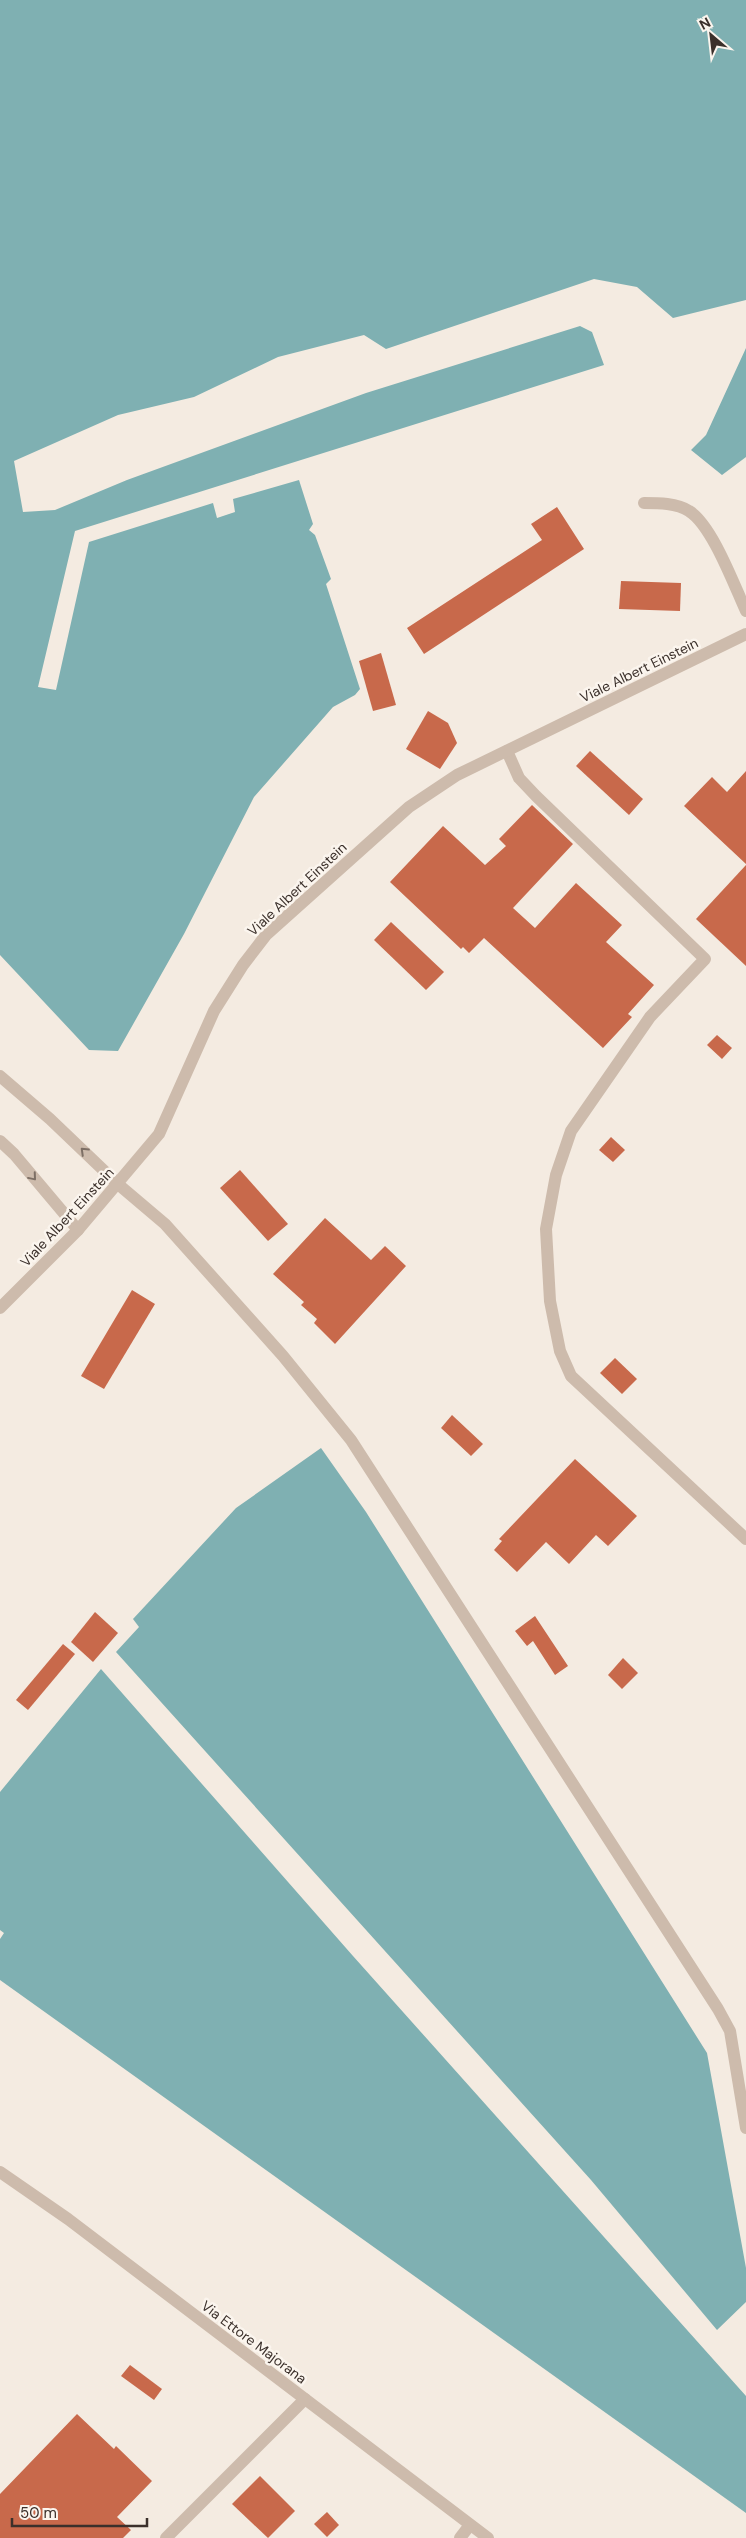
<svg xmlns="http://www.w3.org/2000/svg" width="746" height="2538" viewBox="0 0 746 2538" font-family="'DM Sans',sans-serif">
	<style>
		.water { fill: #7fb0b2 }
		.building { fill: #c8694b }
		.lines { fill: none; stroke-linecap: round; stroke-linejoin: round }
		.minor { stroke: #cdbbac; stroke-width: 12 }
		.oneway { stroke: #7d6f65 }
		.labels { text-anchor: middle; stroke-width: 5; stroke-linejoin: round; paint-order: stroke }
		.street-label { font-size: 14px; fill: #3b302b; stroke: #fbf5ee }
	</style>
	<rect width="100%" height="100%" fill="#f4ebe1"/>
	<!-- water -->
	<g class="water">
		<polygon points="0,0 746,0 746,300 673,318 637,287 594,279 386,349 364,335 278,357 194,397 118,415 14,461 23,512 55,510 127,480 366,393 580,326 592,332 604,365 75,531 38,687 56,690 89,542 213,503 217,518 235,512 233,499 299,480 313,524 309,530 315,535 331,579 326,584 360,689 355,695 333,707 254,797 184,934 118,1051 89,1050 0,955"/>
		<polygon points="746,348 746,457 722,475 691,450 706,435"/>
		<polygon points="321,1448 366,1512 707,2053 746,2268 746,2302 717,2330 591,2180 116,1652 139,1627 133,1619 236,1508"/>
		<polygon points="101,1669 353,1956 746,2396 746,2513 0,1980 0,1939 4,1933 0,1930 0,1792"/>
	</g>
	<!-- building -->
	<g class="building">
		<polygon points="557,507 584,549 424,654 407,628 542,540 531,524"/>
		<polygon points="621,581 681,583 680,611 619,609"/>
		<polygon points="381,653 396,705 373,711 359,661"/>
		<polygon points="428,711 448,723 457,743 440,769 406,749"/>
		<polygon points="590,751 643,799 629,815 576,766"/>
		<polygon points="746,771 746,864 684,806 712,777 727,792"/>
		<polygon points="532,805 573,844 513,908 535,928 576,883 622,925 606,942 654,985 628,1014 632,1017 603,1048 484,938 469,953 463,947 461,949 390,882 443,826 485,865 506,846 499,839"/>
		<polygon points="746,865 746,966 696,919"/>
		<polygon points="391,922 444,972 426,990 374,940"/>
		<polygon points="717,1035 732,1048 722,1059 707,1045"/>
		<polygon points="611,1137 625,1150 613,1162 599,1150"/>
		<polygon points="240,1170 288,1224 268,1241 220,1188"/>
		<polygon points="325,1218 371,1260 385,1246 406,1266 335,1344 314,1323 317,1319 301,1305 304,1302 273,1274"/>
		<polygon points="132,1290 155,1304 104,1389 81,1376"/>
		<polygon points="615,1358 637,1379 622,1394 600,1373"/>
		<polygon points="452,1415 483,1444 471,1456 441,1428"/>
		<polygon points="575,1459 637,1516 608,1546 596,1535 569,1564 546,1542 517,1572 494,1550 502,1541 499,1539"/>
		<polygon points="95,1612 118,1633 93,1662 71,1642"/>
		<polygon points="535,1616 568,1666 555,1675 533,1641 527,1646 515,1631"/>
		<polygon points="63,1644 75,1654 28,1710 16,1700"/>
		<polygon points="623,1658 638,1673 622,1689 608,1675"/>
		<polygon points="130,2365 162,2389 154,2400 121,2376"/>
		<polygon points="77,2414 114,2449 116,2446 152,2481 117,2517 131,2530 123,2538 0,2538 0,2494"/>
		<polygon points="260,2476 295,2511 268,2538 232,2504"/>
		<polygon points="327,2512 339,2525 327,2537 314,2524"/>
	</g>
	<g class="lines">
		<!-- minor -->
		<g class="minor">
			<path d="M644,503C658,503 677,503 689,511C712,525 734,585 746,611"/>
			<polyline points="507,751 519,778 536,796 705,959 650,1017 571,1131 556,1175 546,1229 550,1301 560,1351 571,1376 746,1539"/>
			<polyline points="0,1076 50,1119 119,1185 165,1224 283,1356 351,1440 718,2009 730,2031 746,2128"/>
			<polyline points="0,1141 14,1154 78,1230"/>
			<polyline points="0,1308 78,1230 159,1134 214,1011 243,965 266,935 409,807 457,775 746,634"/>
			<polyline points="0,2172 68,2219 488,2538"/>
			<polyline points="166,2538 305,2399"/>
			<polyline points="460,2538 470,2525"/>
		</g>
	</g>
	<!-- one-way arrows -->
	<defs><path id="oneway-chevron" d="M-2-3.5L2.5 0L-2 3.5" fill="none" stroke-width="1.6" stroke-linecap="round" stroke-linejoin="round" transform="scale(1.25)"/></defs>
	<g class="oneway">
		<use href="#oneway-chevron" transform="translate(84 1151) rotate(-136)"/>
		<use href="#oneway-chevron" transform="translate(33 1177) rotate(50)"/>
	</g>
	<g class="labels">
		<!-- street labels -->
		<g class="street-label">
			<text transform="translate(639 670) rotate(-26)" y="5">Viale Albert Einstein</text>
			<text transform="translate(297 889) rotate(-43)" y="5">Viale Albert Einstein</text>
			<text transform="translate(67 1217) rotate(-47)" y="5">Viale Albert Einstein</text>
			<text transform="translate(254 2342) rotate(37)" y="5">Via Ettore Majorana</text>
		</g>
	</g>
	<!-- north arrow -->
	<g transform="translate(711 35) rotate(332)" stroke="#fbf5ee" stroke-width="4" paint-order="stroke">
	<path d="M0-4L9 19L0 12L-9 19Z" fill="#3b302b"/>
	<text y="-8" font-size="14" font-weight="bold" text-anchor="middle" fill="#3b302b">N</text>
	</g>
	<!-- scale -->
	<path d="M12 2518v8h135v-8" fill="none" stroke="#3b302b" stroke-width="2.5"/>
	<text x="20" y="2518" font-size="15" fill="#3b302b" stroke="#fbf5ee" stroke-width="4" paint-order="stroke">50 m</text>
</svg>
